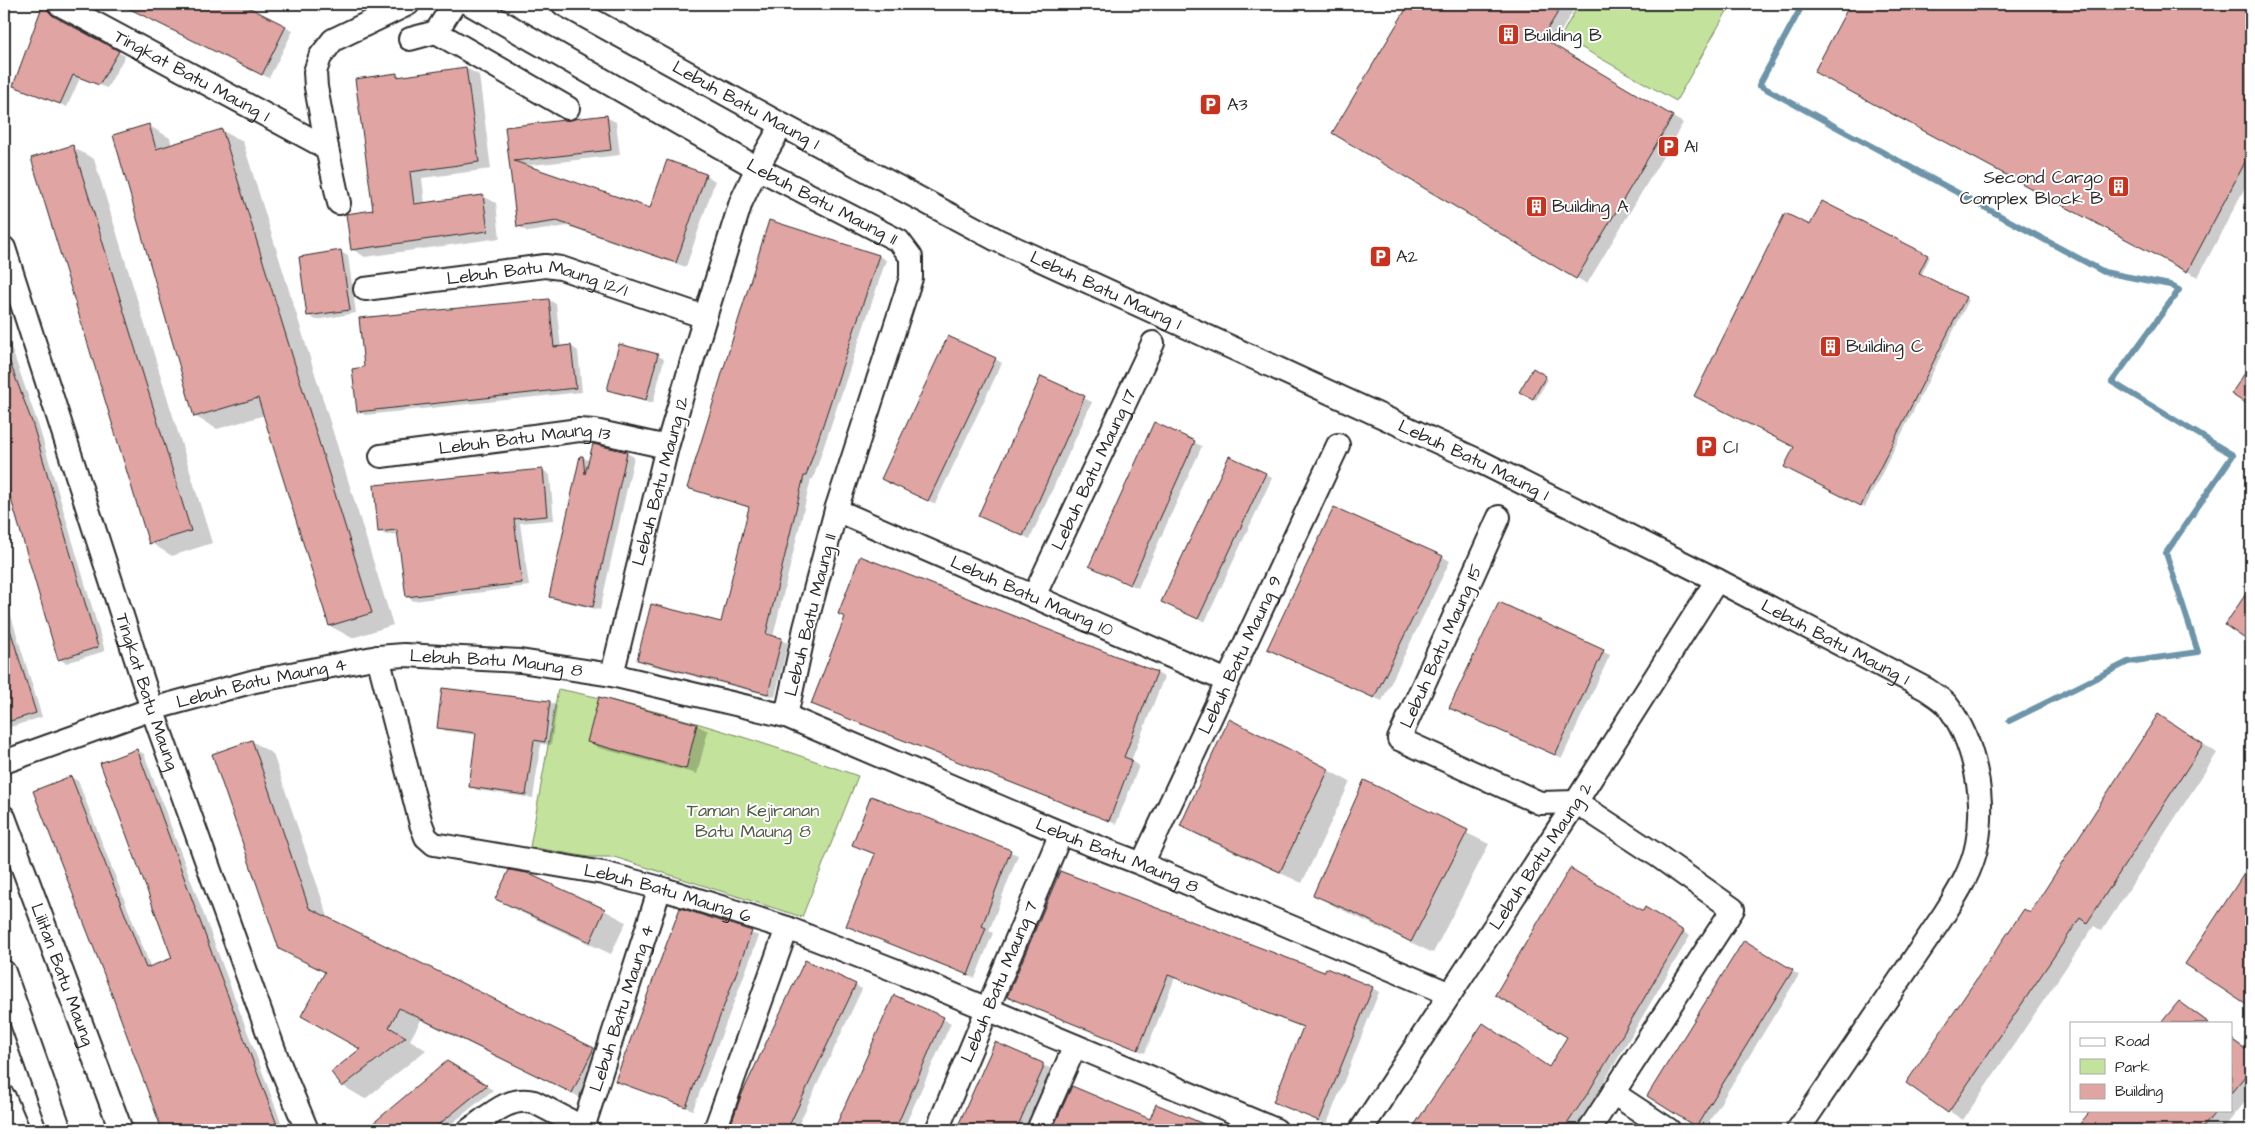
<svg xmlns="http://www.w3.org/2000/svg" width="2255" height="1134" viewBox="0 0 2255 1134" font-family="'Architects Daughter',sans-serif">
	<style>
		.green { fill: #c3e29b; stroke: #778663 }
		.shadow { fill: #0003 }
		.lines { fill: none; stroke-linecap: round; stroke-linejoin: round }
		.stream { stroke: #6d94a8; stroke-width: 6 }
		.building { fill: #e0a5a3; stroke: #2b2b2b }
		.minor-casing { stroke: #2b2b2b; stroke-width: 26 }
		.minor { stroke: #fff; stroke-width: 22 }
		.labels { text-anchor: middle; stroke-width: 4; stroke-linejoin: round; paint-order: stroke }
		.poi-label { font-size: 18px; fill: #2b2b2b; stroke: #fff; text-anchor: start }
		.street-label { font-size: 18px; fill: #2b2b2b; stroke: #fff }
		.park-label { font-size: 18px; fill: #515947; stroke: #fff }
	</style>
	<rect width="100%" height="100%" fill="#fff"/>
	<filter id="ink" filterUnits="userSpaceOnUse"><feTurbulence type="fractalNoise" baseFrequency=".02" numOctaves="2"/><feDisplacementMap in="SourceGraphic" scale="10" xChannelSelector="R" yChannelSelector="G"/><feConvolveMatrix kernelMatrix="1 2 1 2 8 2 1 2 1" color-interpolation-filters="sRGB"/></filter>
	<g filter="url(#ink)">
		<!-- green -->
		<g class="green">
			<polygon points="1579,4 1731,4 1676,101 1561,36"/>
			<path d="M558,689C660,709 760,741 858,776L802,917L614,857H588L530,847Z"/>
		</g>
		<!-- shadow -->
		<g class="shadow">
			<polygon points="122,4 239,4 293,31 269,78"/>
			<polygon points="1410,4 1577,4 1553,45 1683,123 1587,284 1334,133"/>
			<polygon points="1852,4 2251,4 2251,176 2198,277 1815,72"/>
			<polygon points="43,6 50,10 59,21 125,56 107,88 80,78 67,107 15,86"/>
			<polygon points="466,68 479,75 491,169 422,178 425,204 483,196 496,203 500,238 365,257 352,249 374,211 396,75 401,78"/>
			<polygon points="606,117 616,122 620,155 524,166 651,210 706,175 715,181 686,267 568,226 528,232 518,226 507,128"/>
			<polygon points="148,125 170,138 172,146 221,130 243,142 393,625 352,638 330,626 265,415 217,429 196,417"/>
			<polygon points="72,147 94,159 212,543 172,556 151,543"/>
			<polygon points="1823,203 1930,257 1921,276 1969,300 1865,507 1786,467 1796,447 1811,227"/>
			<polygon points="769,222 879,256 886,260 813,479 811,479 773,637 788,643 775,697 646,664 639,660 722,624 750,508 689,487"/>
			<polygon points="341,252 348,256 356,313 316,320 309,316"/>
			<polygon points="549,300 556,304 561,348 571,346 578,351 582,392 365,415 358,411 365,368 361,319"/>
			<polygon points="4,327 39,427 105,651 66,663 59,659 4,471"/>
			<polygon points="657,355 664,359 653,403 616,393 609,389"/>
			<polygon points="995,359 1002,363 935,504 890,482"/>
			<polygon points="1533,370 1548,379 1536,400 1521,391"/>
			<polygon points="1041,378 1092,402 1030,539 987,520"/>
			<polygon points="1154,424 1202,446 1138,588 1097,569"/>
			<polygon points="627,453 634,457 600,610 557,600 550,596 583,457 589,461"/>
			<polygon points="543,470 550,475 554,520 520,523 529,586 414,601 407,597 399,534 386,535 379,531"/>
			<polygon points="1265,474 1272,478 1205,622 1170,605"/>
			<polygon points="1443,557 1450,561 1382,701 1276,653"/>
			<polygon points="2251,588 2251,641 2227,625"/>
			<polygon points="4,593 42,717 4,729"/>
			<polygon points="1500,603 1610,655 1562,758 1458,711"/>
			<polygon points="1157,673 1164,677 1131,761 1139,766 1116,824 820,707"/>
			<polygon points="443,689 550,702 557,706 551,745 541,744 533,798 477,790 470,786 477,735 446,731 439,727"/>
			<polygon points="600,699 697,725 708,731 697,774 599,748 589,741"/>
			<polygon points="2173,724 2217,753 2102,931 2094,926 1963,1120 1949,1111 2030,914"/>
			<polygon points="252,741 273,754 329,920 615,1062 594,1104 421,1020 410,1040 426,1050 365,1099 343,1086 332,1073 361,1049 326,973 280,948"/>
			<polygon points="137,750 144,754 284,1130 164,1130 114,995 71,777 78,781 151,968 174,959"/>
			<polygon points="1328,770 1350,782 1302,883 1203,838 1182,826"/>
			<polygon points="1364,782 1489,844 1433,953 1336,907 1315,895"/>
			<polygon points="872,797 1018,855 989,931 993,933 975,978 848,926 876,855 854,845"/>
			<polygon points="2251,866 2251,1006 2187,963"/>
			<polygon points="1060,872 1325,974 1372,988 1379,992 1327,1124 1274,1102 1304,1028 1175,978 1145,1053 1008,997"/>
			<polygon points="497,899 604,910 626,922 611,954 518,911"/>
			<polygon points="1646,909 1690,936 1595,1097 1573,1130 1412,1130 1484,1024 1550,1068"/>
			<polygon points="681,910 759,936 693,1110 624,1084"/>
			<polygon points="1745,941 1799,975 1704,1130 1649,1096"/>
			<polygon points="855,985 862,989 796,1130 730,1130 742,1096"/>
			<polygon points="895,997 951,1023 903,1130 836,1130"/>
			<polygon points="2179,1003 2194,1011 2210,1023 2163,1023"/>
			<polygon points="2231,1038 2251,1052 2251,1095 2222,1130 2078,1129 2093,1110 2231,1110"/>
			<polygon points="996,1044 1052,1069 1025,1130 958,1130"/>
			<polygon points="447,1063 493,1090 444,1130 367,1130"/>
			<polygon points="1073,1087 1151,1120 1205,1127 1203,1130 1054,1130"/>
			<polygon points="532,1122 542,1130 521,1130"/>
		</g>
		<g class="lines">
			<!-- stream -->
			<polyline class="stream" points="1803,4 1759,85 2104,272 2170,285 2179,290 2112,382 2233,455 2166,553 2198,652 2128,662 2009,721"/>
		</g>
		<!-- building -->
		<g class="building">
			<polygon points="43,4 53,16 119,51 99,85 73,75 60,104 13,86"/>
			<polygon points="120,4 242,4 286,26 262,75"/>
			<polygon points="1409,4 1563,4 1542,38 1673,116 1576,279 1332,133"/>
			<polygon points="1850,4 2251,4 2251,151 2187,272 1814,72"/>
			<polygon points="466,67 479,162 410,172 414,204 483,195 488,231 351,250 346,214 373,210 355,79 397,73 397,77"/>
			<polygon points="607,115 611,150 514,161 650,208 667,160 706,174 676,263 557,221 517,227 505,127"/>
			<polygon points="149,124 156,149 222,129 372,613 329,626 258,398 194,417 113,135"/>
			<polygon points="73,145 191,531 149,544 31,158"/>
			<polygon points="1822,201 1928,255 1919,273 1966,297 1861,506 1784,467 1794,447 1694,396 1785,213 1810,225"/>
			<polygon points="769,220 879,255 806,476 804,476 766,634 782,638 768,694 637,660 651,604 721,622 749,507 687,488"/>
			<polygon points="341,250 350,310 307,316 299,257"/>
			<polygon points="549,299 554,347 571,345 576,388 357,412 352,369 364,367 359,318"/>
			<polygon points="948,336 996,358 928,501 881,479"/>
			<polygon points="619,344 658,354 646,400 607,390"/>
			<polygon points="4,352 6,352 32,422 98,647 58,660 4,475"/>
			<polygon points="2251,364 2251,407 2231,394"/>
			<polygon points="1533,368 1546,376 1533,399 1519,392"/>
			<polygon points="1041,376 1085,396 1023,536 978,516"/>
			<polygon points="1154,422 1195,441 1130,585 1089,566"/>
			<polygon points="593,444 627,452 593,607 549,597 580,456 583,456 585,474"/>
			<polygon points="1229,456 1266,473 1198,619 1161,602"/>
			<polygon points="543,469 547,516 514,519 522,583 406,597 397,530 378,532 374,485"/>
			<polygon points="1334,507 1443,556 1374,698 1267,649"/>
			<polygon points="860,556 1157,672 1124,757 1132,760 1109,821 811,704 845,617 838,614"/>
			<polygon points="2251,586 2251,643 2225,625"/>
			<polygon points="1499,602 1604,650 1555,755 1449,708"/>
			<polygon points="4,623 8,623 36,713 4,723"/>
			<polygon points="442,688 550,701 545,742 534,740 526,795 469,787 476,733 437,728"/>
			<polygon points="599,697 697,724 686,769 587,742"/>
			<polygon points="2158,714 2203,744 2087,923 2080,918 1948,1113 1906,1083 2024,909 2030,913"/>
			<polygon points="1229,719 1329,769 1280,872 1180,826"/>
			<polygon points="252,740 309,908 594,1048 572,1093 399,1008 389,1027 406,1037 342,1087 331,1072 360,1049 301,1016 325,972 279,949 212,754"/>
			<polygon points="137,749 214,959 279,1130 162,1130 112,995 33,791 71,776 146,968 172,958 100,763"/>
			<polygon points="1364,780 1468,830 1411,942 1357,914 1313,895"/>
			<polygon points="871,796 1011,850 982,926 986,928 968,975 846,926 875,854 852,845"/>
			<polygon points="2251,863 2251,1008 2185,964"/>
			<polygon points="1570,868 1643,911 1645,907 1684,931 1588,1093 1563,1130 1411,1130 1483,1023 1549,1067 1567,1037 1495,995"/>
			<polygon points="509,870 527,873 605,909 590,942 495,899"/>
			<polygon points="1060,871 1324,972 1326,968 1373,987 1319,1121 1273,1102 1303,1027 1168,975 1138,1050 1007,997"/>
			<polygon points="680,908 752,931 686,1107 615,1081"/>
			<polygon points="1744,940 1793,970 1696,1127 1647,1096"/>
			<polygon points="805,960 856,984 787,1130 729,1130 741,1096"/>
			<polygon points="894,995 944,1017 895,1130 834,1130"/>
			<polygon points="2179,1001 2209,1023 2161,1023"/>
			<polygon points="2231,1039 2251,1053 2251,1069 2231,1093"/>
			<polygon points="995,1042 1043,1063 1043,1069 1016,1130 956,1130"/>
			<polygon points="447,1061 487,1085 432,1130 365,1130"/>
			<polygon points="1072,1086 1150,1119 1156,1104 1218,1130 1052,1130"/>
			<polygon points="2091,1110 2217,1110 2201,1130 2075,1130"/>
		</g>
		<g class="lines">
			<defs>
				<g id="minor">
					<path id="s1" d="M59,4L327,148"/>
					<polyline points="454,4 436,32 568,108"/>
					<path id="s2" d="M470,4L757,168L899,241L911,257V278L836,510L805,628L786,716"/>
					<path id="s3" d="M563,4L782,125L997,240L1477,460L1717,580L1926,689C1933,694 1942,699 1947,705C1975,741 1986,800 1977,844C1972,871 1957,894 1943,916L1798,1130"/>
					<polyline points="410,39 436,32"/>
					<path id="s4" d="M782,125L757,168L741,202L705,317L667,447L612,675L786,716L1061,833L1142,864L1450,994"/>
					<polyline points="339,203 327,148 316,87 315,72 320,57 333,40 408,4"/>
					<path id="s5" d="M4,248L152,709L277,1058L307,1130"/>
					<path id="s6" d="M365,289L545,266L561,268L705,317"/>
					<path id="s7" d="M381,456L579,430L595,431L667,447"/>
					<path id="s8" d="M836,510L1227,681"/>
					<polyline points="1499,517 1399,739 1540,803 1576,802"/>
					<path id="s9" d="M1034,596L1153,343"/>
					<path id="s10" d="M378,657L421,824L426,837L434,844L603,873L660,888L787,928L892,969L1276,1130"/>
					<path id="s11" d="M4,762L152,709L255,681L378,657L404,655L520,661L612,675"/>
					<polyline points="1576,802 1658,856 1733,909 1589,1130"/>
					<path id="s12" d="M4,817L121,1130"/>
					<path id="s13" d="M1142,864L1338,445"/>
					<polyline points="4,972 60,1130"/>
					<polyline points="1613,1093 1669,1130"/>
					<polyline points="4,1097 18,1130"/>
					<path id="s14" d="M583,1128L660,888"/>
					<path d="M469,1130C488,1117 509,1095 534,1102L588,1130"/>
					<polyline points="715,1130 787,928"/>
					<path id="s15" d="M937,1130L1061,833"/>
					<polyline points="1038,1130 1075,1046"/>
					<path id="s16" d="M1361,1130L1576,802L1717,580"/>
				</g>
			</defs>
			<!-- minor casing -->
			<use href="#minor" class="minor-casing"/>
			<!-- minor -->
			<use href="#minor" class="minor"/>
		</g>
	</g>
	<!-- icons -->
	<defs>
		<symbol id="building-square" viewBox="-11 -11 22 22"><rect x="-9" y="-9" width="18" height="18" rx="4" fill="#c8321e" stroke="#fff"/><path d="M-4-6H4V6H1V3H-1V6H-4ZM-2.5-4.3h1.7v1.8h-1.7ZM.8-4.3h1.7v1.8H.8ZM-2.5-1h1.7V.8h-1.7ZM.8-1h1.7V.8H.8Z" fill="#fff"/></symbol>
		<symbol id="parking-square" viewBox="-11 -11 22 22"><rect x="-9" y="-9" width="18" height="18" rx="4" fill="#c8321e" stroke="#fff"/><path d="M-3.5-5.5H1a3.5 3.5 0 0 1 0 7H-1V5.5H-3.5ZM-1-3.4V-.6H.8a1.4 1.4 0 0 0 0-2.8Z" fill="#fff"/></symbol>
	</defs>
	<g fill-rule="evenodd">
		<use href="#building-square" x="1496" y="22" width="25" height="25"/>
		<use href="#parking-square" x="1198" y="92" width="25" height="25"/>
		<use href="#parking-square" x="1656" y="134" width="25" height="25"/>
		<use href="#building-square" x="2106" y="174" width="25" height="25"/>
		<use href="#building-square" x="1524" y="194" width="25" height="25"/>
		<use href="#parking-square" x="1368" y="244" width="25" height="25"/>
		<use href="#building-square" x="1818" y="334" width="25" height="25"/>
		<use href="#parking-square" x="1694" y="434" width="25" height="25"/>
	</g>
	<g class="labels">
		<!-- poi labels -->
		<g class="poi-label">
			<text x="1524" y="41">Building B</text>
			<text x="1227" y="110">A3</text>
			<text x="1684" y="152">A1</text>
			<text x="2103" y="183" text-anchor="end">Second Cargo<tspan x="2103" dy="21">Complex Block B</tspan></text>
			<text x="1552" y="212">Building A</text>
			<text x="1396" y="262">A2</text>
			<text x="1846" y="352">Building C</text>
			<text x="1723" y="453">C1</text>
		</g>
		<!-- street labels -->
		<g class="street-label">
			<text dy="6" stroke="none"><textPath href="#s1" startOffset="151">Tingkat Batu Maung 1</textPath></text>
			<text dy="6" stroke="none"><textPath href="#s3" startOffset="209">Lebuh Batu Maung 1</textPath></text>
			<text dy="6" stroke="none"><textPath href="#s2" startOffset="404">Lebuh Batu Maung 11</textPath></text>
			<text dy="6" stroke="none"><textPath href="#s6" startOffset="175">Lebuh Batu Maung 12/1</textPath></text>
			<text dy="6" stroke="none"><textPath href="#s3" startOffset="614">Lebuh Batu Maung 1</textPath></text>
			<text dy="6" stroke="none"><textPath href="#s7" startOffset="145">Lebuh Batu Maung 13</textPath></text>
			<text dy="6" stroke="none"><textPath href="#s3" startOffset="1019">Lebuh Batu Maung 1</textPath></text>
			<text dy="6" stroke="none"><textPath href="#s9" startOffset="140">Lebuh Batu Maung 17</textPath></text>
			<text transform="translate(660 481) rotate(-75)" y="6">Lebuh Batu Maung 12</text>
			<text dy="6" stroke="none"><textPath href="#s8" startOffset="214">Lebuh Batu Maung 10</textPath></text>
			<text transform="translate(810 615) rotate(-76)" y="6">Lebuh Batu Maung 11</text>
			<text dy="6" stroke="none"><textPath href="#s3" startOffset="1424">Lebuh Batu Maung 1</textPath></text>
			<text transform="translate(1441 646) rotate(-66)" y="6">Lebuh Batu Maung 15</text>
			<text dy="6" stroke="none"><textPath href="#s13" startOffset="231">Lebuh Batu Maung 9</textPath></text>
			<text dy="6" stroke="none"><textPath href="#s11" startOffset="508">Lebuh Batu Maung 8</textPath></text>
			<text dy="6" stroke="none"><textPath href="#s11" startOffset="270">Lebuh Batu Maung 4</textPath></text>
			<text dy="6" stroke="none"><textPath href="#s5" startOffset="466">Tingkat Batu Maung</textPath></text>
			<text dy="6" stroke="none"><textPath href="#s4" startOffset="1116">Lebuh Batu Maung 8</textPath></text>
			<text dy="6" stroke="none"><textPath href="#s16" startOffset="328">Lebuh Batu Maung 2</textPath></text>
			<text dy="6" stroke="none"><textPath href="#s10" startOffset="436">Lebuh Batu Maung 6</textPath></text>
			<text dy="6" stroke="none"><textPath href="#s12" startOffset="168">Lilitan Batu Maung</textPath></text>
			<text dy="6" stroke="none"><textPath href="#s15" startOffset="161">Lebuh Batu Maung 7</textPath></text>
			<text dy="6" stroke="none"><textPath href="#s14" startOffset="126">Lebuh Batu Maung 4</textPath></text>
		</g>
		<!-- park labels -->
		<g class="park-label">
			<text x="753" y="816">Taman Kejiranan<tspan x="753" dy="21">Batu Maung 8</tspan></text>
		</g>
	</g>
	<!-- margin -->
	<rect width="2255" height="1134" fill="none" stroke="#fff" stroke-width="20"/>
	<rect x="10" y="10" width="2235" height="1114" fill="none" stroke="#2b2b2b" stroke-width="2" filter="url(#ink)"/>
	<!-- legend -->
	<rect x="2070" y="1022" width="162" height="90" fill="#ffffff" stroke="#aaaaaa"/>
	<rect x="2080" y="1038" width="25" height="8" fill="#ffffff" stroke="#aaaaaa"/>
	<text x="2115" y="1046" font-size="15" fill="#2b2b2b">Road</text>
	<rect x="2080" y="1059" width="25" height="15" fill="#c3e29b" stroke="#aaaaaa"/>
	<text x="2115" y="1072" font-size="15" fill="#2b2b2b">Park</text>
	<rect x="2080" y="1084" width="25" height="15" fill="#e0a5a3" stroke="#aaaaaa"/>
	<text x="2115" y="1096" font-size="15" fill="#2b2b2b">Building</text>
</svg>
